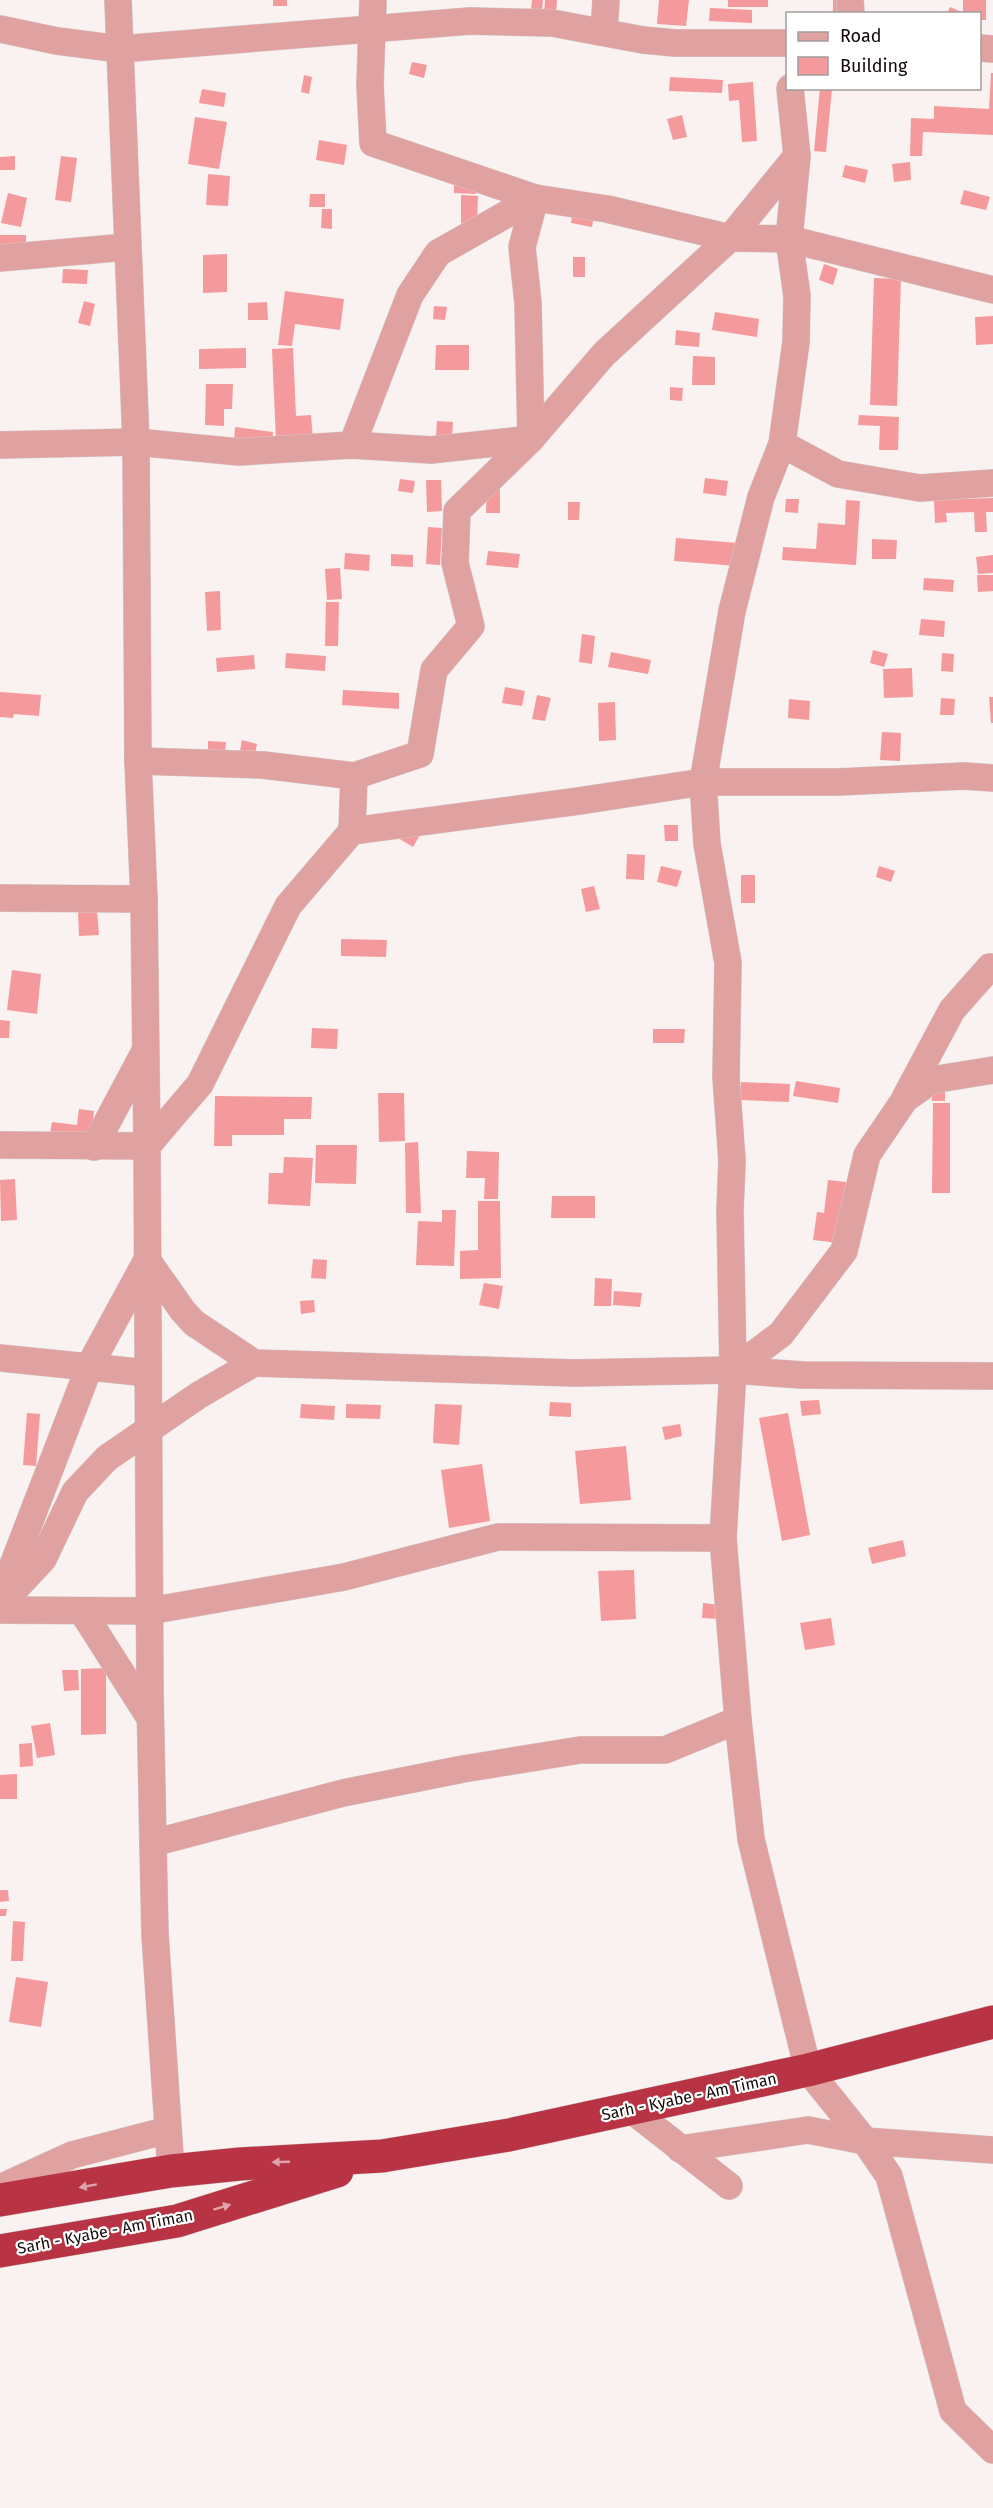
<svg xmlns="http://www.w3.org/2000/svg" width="993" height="2508" viewBox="0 0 993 2508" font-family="'Fira Sans',sans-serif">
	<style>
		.building { fill: #f49a9c }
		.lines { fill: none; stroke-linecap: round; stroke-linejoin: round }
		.minor-casing { stroke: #d5cccc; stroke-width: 28 }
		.highway-casing { stroke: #d5cccc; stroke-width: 34 }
		.minor { stroke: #e0a1a1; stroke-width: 27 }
		.highway { stroke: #b83444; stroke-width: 33 }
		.oneway { fill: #dfa4ab }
		.labels { text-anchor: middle; stroke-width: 4.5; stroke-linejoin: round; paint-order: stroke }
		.street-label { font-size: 16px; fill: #150809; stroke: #fff }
	</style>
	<rect width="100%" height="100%" fill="#faf1f1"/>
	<!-- building -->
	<g class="building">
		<rect x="273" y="0" width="14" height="6"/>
		<polygon points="532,0 543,0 542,11 531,9"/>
		<polygon points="545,0 557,0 556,14 544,14"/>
		<polygon points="659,0 689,0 686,26 657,24"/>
		<rect x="728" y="0" width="40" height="7"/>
		<rect x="833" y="0" width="15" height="14"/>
		<polygon points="963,0 986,0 986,20 980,20 980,14 963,14"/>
		<polygon points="950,7 962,12 962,14 947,14"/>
		<polygon points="710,8 752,10 752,23 709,21"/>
		<polygon points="412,62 427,65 424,78 409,74"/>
		<polygon points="991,73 993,73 993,135 923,132 922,156 910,156 911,118 934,119 934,106 989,109"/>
		<polygon points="304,75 312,77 309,94 301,92"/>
		<polygon points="670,77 723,80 722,93 669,91"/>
		<polygon points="753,82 757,141 742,142 739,100 729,101 728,84"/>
		<polygon points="820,88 832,89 826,152 814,151"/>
		<polygon points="202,89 226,93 224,107 199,103"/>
		<polygon points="682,115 687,137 673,140 667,119"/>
		<polygon points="195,117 227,122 219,169 188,164"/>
		<polygon points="319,140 347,145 344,165 316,160"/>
		<polygon points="15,156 15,170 0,170 0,157"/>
		<polygon points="61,156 77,158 71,202 55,200"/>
		<polygon points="910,162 911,180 894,182 892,164"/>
		<polygon points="845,165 868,170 865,183 842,177"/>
		<polygon points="208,174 230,176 228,206 206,205"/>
		<polygon points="454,177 477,178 476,194 454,193"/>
		<polygon points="964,190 990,197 986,210 960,204"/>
		<polygon points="8,193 27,198 21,227 1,223"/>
		<polygon points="310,194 325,194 325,207 309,207"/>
		<polygon points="461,195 478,196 477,223 461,223"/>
		<polygon points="573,208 595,211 592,227 571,223"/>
		<polygon points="322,209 332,209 332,229 321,228"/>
		<polygon points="0,235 26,235 26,251 0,250"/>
		<polygon points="227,254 227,292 203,293 203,255"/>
		<rect x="573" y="257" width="12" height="20"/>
		<polygon points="824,264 838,269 833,285 819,280"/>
		<polygon points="63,269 88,270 87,284 62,283"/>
		<polygon points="874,278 901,279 897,406 870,405"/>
		<polygon points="285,291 344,299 340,330 295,324 292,346 278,345"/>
		<polygon points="84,301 95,304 90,326 78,323"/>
		<polygon points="267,302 268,320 248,320 248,303"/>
		<polygon points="434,306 447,307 445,320 433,319"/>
		<polygon points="715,312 759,319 757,337 712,330"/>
		<polygon points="993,316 993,344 976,345 975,317"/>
		<polygon points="676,330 700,333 699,347 675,345"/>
		<polygon points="436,345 469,345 469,370 435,370"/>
		<polygon points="246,348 246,368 199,369 199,349"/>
		<polygon points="293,348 296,416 311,415 313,440 276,441 272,349"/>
		<polygon points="693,356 715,357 715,385 692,385"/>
		<polygon points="206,384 233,384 232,409 224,409 224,426 205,425"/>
		<polygon points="670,387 683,388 682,401 670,400"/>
		<polygon points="859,415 899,417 898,450 879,450 880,426 858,425"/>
		<polygon points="437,421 453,422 452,437 436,436"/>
		<polygon points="235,427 273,432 272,444 234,440"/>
		<polygon points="705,478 728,481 726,496 703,493"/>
		<polygon points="400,479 415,481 413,493 398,491"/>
		<polygon points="426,480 441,480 442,511 427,512"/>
		<polygon points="487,483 500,483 500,513 486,513"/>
		<polygon points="993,498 993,512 986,512 987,532 975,532 974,512 946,513 947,522 935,523 934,500"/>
		<polygon points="786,499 799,499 798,513 785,512"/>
		<polygon points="846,500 860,501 856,565 782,560 783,547 816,549 818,523 845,525"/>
		<polygon points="568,502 580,502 579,520 568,520"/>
		<polygon points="428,527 442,528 440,565 426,564"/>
		<polygon points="676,538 751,544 750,567 674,561"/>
		<polygon points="872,539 897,540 896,559 872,559"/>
		<polygon points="488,551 520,554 518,568 486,565"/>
		<polygon points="345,553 370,555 369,571 344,569"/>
		<polygon points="391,554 413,555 413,567 391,566"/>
		<polygon points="993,555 993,573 978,574 976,557"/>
		<polygon points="340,568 342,599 327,600 325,569"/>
		<polygon points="977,575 993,575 993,591 978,592"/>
		<polygon points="924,578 954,580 953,592 923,590"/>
		<polygon points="220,591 221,630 207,631 205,592"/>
		<polygon points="326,602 339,602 338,646 325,646"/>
		<polygon points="921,619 945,621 944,637 919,635"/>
		<polygon points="582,634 595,636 592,664 579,662"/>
		<polygon points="873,650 888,654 884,667 870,663"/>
		<polygon points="611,652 651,660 648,674 608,667"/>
		<polygon points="286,653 326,656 325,671 285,668"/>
		<polygon points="942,653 954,654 953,672 941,671"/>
		<polygon points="254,655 255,669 217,672 216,658"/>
		<polygon points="912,668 913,697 884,698 883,669"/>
		<polygon points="505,687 525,691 522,706 502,703"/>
		<polygon points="343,690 399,693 399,709 342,705"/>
		<polygon points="0,692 41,695 39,716 14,714 13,718 0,717"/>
		<polygon points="537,695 551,698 545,721 532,719"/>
		<polygon points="989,697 993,697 993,723 991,723"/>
		<polygon points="941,698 955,699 954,715 940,715"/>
		<polygon points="789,699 810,701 809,720 788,718"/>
		<polygon points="615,702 616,740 599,741 598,703"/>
		<polygon points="882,732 901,733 900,761 880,760"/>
		<polygon points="242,740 257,744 254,759 239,756"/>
		<polygon points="208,741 226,742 225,756 208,755"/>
		<polygon points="664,825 678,825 678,841 665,841"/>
		<polygon points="420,835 413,847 398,838"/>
		<polygon points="627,854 645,855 644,880 626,879"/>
		<polygon points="661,866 682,871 677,887 657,882"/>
		<polygon points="879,866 895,871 891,882 876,877"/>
		<rect x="741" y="875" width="14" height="28"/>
		<polygon points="594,886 600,909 586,912 581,889"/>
		<polygon points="97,910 99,935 79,936 78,911"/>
		<polygon points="341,939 387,940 386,957 341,956"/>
		<polygon points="12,970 41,974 37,1014 7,1010"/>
		<polygon points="0,1020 10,1021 9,1038 0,1038"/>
		<polygon points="312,1028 338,1029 337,1049 311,1048"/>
		<polygon points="653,1029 685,1029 684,1043 653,1043"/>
		<polygon points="796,1081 840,1088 838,1103 793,1096"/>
		<polygon points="741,1082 790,1084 789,1102 740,1100"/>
		<rect x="932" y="1087" width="13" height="14"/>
		<polygon points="378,1093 404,1093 405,1141 379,1142"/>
		<polygon points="215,1096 312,1097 311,1119 284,1119 284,1135 232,1135 232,1146 214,1146"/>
		<polygon points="933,1103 950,1103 950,1193 932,1193"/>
		<polygon points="79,1109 94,1111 91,1139 50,1133 52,1122 77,1125"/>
		<polygon points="418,1142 421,1213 406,1213 405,1143"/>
		<polygon points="316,1145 357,1145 356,1184 315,1183"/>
		<polygon points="467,1151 499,1152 498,1199 484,1199 485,1178 466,1178"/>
		<polygon points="284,1157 313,1158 310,1206 268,1204 269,1173 283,1173"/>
		<polygon points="15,1179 17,1220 1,1221 0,1180"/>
		<polygon points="828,1180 846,1182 839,1243 813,1240 817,1212 824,1213"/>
		<polygon points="552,1196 595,1196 595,1218 551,1218"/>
		<polygon points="478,1201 500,1201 501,1278 460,1279 460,1251 478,1250"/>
		<polygon points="442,1210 456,1210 454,1266 416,1265 418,1221 442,1222"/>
		<polygon points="313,1259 327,1260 326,1279 311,1278"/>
		<polygon points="595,1278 612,1279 611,1306 594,1306"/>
		<polygon points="484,1283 503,1286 499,1309 479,1305"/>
		<polygon points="614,1291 642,1293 640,1307 613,1305"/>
		<polygon points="314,1300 315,1312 301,1314 300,1301"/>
		<polygon points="819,1400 821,1414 802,1416 800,1401"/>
		<polygon points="550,1402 571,1403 571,1417 549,1416"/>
		<polygon points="301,1404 335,1406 334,1420 300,1418"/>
		<polygon points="346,1404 381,1405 380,1419 346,1418"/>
		<polygon points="435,1404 462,1405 459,1445 433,1443"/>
		<polygon points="27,1413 40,1414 36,1466 23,1465"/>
		<polygon points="788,1413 810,1535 782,1541 759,1418"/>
		<polygon points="680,1424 682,1436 665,1440 662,1427"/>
		<polygon points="626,1446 631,1500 580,1504 575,1451"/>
		<polygon points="482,1464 490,1521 449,1528 441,1470"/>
		<polygon points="903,1540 906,1556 872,1564 868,1548"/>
		<polygon points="634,1570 636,1619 601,1621 598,1571"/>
		<polygon points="703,1603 721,1605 721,1619 702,1618"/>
		<polygon points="831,1618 835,1645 805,1650 800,1623"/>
		<polygon points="106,1668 106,1734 81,1735 81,1669"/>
		<polygon points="62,1670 78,1670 79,1690 64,1691"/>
		<polygon points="50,1723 55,1755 37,1758 31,1726"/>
		<polygon points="32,1743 33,1766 20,1767 19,1744"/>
		<polygon points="17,1774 17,1799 0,1799 0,1775"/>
		<polygon points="0,1890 8,1890 9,1901 0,1902"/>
		<polygon points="0,1909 7,1909 6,1916 0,1916"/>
		<polygon points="13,1921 25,1922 23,1961 11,1961"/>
		<polygon points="16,1977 48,1982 41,2027 9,2022"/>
	</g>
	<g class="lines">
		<defs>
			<g id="minor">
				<polyline points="118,0 136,442 138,761 144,899 147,1146 150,1694 153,1843 155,1934 171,2171"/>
				<polyline points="373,0 370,85 373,143 535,198 607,209 730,238 789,239 993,290"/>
				<polyline points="850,0 851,14"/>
				<polyline points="0,29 57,41 120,49 470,21 552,23 643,40 675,43 788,43"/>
				<polyline points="604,32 606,0"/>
				<polyline points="980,48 993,49"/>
				<polyline points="790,88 797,156 789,239 797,296 796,342 782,444 761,497 732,611 703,782 707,844 728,963 726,1077 732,1161 730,1210 733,1370 723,1538 738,1720 751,1839 808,2070 865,2141 993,2150"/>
				<polyline points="0,258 127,247"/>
				<polyline points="782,444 838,474 920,488 993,483"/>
				<polyline points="0,445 136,442 239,452 352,445 431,450 531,439 528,303 522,247 535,198"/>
				<polyline points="352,445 410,295 438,253 535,198"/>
				<polyline points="138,761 263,765 354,776 420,754 434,670 471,626 455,563 457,511 531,439 604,354 730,238 797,156"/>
				<polyline points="352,831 354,776"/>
				<polyline points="0,898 144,899"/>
				<polyline points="906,1096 952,1010 990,967"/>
				<polyline points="0,1145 147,1146 200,1084 288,906 352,831 579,801 703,782 838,782 964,776 993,778"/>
				<polyline points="94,1147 144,1053"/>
				<polyline points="0,1358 148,1373"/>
				<polyline points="733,1370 781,1334 844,1251 867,1155 905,1099 932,1080 993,1070"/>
				<polyline points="1,1596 90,1365 147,1260 183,1311 194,1323 254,1363"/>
				<polyline points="0,1605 43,1559 75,1492 107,1458 199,1395 254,1363 575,1373 733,1370 802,1375 993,1376"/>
				<polyline points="0,1610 149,1611 344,1577 498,1537 723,1538"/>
				<polyline points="82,1611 150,1718"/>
				<polyline points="153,1843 343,1793 463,1769 580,1750 665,1750 738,1720"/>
				<polyline points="629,2108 729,2186"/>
				<polyline points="680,2149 808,2130 865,2141 889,2176 953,2411 993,2450"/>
				<polyline points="0,2188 72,2155 168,2130"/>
			</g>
			<g id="highway">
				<polyline points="0,2200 171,2171 240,2164 382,2156 509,2135 808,2070 993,2022"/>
				<polyline points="0,2251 177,2221 337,2171"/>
			</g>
		</defs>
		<!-- minor casing -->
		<use href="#minor" class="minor-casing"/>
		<!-- highway casing -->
		<use href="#highway" class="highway-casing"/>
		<!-- minor -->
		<use href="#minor" class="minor"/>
		<!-- highway -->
		<use href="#highway" class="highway"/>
	</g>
	<!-- one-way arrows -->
	<defs><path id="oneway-solid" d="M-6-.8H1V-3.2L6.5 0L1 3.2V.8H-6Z" transform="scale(1.5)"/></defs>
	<g class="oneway">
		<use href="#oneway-solid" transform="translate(281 2162) rotate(178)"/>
		<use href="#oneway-solid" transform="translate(88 2186) rotate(170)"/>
		<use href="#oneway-solid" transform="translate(222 2207) rotate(-17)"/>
	</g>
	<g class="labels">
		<!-- street labels -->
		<g class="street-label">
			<text transform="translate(689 2096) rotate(-12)" y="6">Sarh - Kyabe - Am Timan</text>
			<text transform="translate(105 2231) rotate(-11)" y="6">Sarh - Kyabe - Am Timan</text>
		</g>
	</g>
	<!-- legend -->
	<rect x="786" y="12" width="195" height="78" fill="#ffffff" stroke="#a19c9d" stroke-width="1.5"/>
	<rect x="798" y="32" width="30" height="9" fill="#e0a1a1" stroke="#a19c9d" stroke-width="1.5"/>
	<text x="840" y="42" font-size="18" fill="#150809">Road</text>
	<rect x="798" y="57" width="30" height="18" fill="#f49a9c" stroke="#a19c9d" stroke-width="1.5"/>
	<text x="840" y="72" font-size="18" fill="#150809">Building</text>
</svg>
